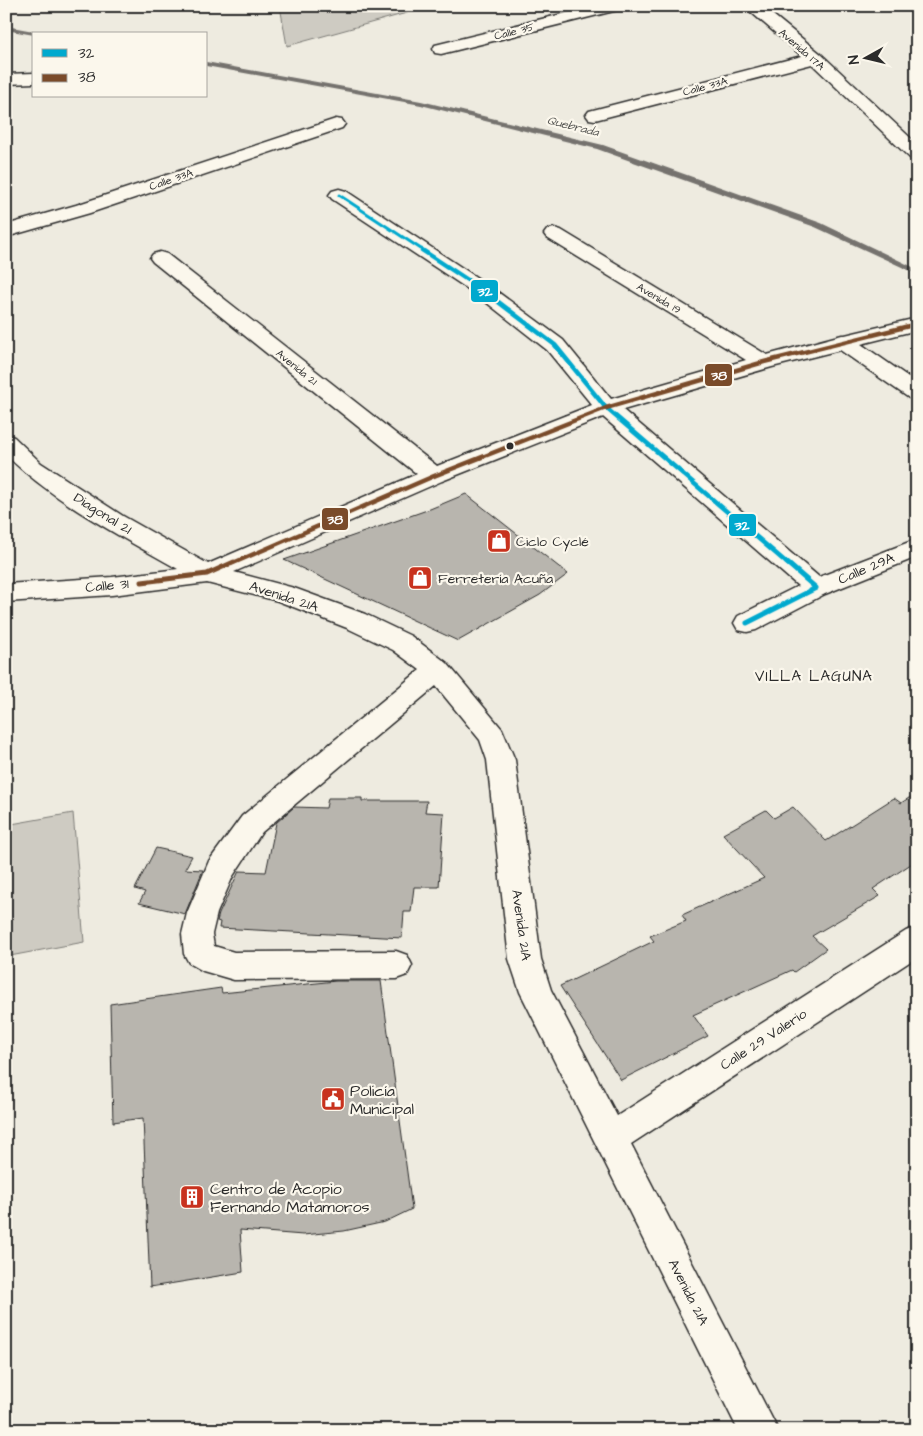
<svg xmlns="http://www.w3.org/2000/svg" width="923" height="1436" viewBox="0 0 923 1436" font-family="'Architects Daughter',sans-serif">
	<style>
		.green { fill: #cecbc2; stroke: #7c7b76 }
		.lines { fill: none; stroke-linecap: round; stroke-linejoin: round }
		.stream { fill: #74726e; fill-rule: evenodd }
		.building { fill: #b8b5ae; stroke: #2b2b2b }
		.minor-casing { stroke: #2b2b2b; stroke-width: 3 }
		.minor { fill: #fbf7ec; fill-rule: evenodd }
		.bus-1-far2-casing { stroke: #fbf7ec; stroke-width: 5.5 }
		.bus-1-far1-casing { stroke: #fbf7ec; stroke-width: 8 }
		.bus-1-casing { stroke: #fbf7ec; stroke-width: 9 }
		.bus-2-far1-casing { stroke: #fbf7ec; stroke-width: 8 }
		.bus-2-casing { stroke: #fbf7ec; stroke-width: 9 }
		.bus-1-far2 { stroke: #00a9ce; stroke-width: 3 }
		.bus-1-far1 { stroke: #00a9ce; stroke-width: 4.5 }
		.bus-1 { stroke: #00a9ce; stroke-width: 5 }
		.bus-2-far1 { stroke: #7a4b2a; stroke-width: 4.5 }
		.bus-2 { stroke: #7a4b2a; stroke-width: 5 }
		.bus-dot { fill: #2b2b2b; stroke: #fbf7ec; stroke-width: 2 }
		.labels { text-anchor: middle; stroke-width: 4.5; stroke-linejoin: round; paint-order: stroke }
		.far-street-label { font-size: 11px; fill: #2b2b2b; stroke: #fbf7ec }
		.far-water-label { font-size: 12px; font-style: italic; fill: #555552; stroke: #fbf7ec }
		.street-label { font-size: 14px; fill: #2b2b2b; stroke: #fbf7ec }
		.poi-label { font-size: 14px; fill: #2b2b2b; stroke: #fbf7ec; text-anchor: start }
		.neighbourhood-label { font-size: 15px; letter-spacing: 1px; fill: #2b2b2b; stroke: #fbf7ec }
		.near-poi-label { font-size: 16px; fill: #2b2b2b; stroke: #fbf7ec; text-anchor: start }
		.line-badge { stroke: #fbf7ec; stroke-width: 2 }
		.badge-label { font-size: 14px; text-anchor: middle; font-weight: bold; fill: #fff }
	</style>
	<rect width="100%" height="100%" fill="#eeebe0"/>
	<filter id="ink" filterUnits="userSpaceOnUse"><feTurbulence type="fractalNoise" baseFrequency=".02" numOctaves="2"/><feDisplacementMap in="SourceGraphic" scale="10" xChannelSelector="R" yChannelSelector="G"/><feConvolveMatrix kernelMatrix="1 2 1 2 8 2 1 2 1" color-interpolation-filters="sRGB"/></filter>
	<g filter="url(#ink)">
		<!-- green -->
		<g class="green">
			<polygon points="280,6 432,6 287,46"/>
			<polygon points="73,813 84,942 10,956 6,825"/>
		</g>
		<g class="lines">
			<!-- stream -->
			<g class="stream">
				<polygon points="6,26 39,32 42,34 34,35 6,30"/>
				<polygon points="206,62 421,101 603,145 821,223 917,269 917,274 815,227 597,149 421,105 206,66"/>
			</g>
		</g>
		<!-- building -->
		<g class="building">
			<polygon points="466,494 568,574 540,595 458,641 284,560 430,509"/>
			<polygon points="917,793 917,860 873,889 880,896 812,936 826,949 794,972 792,970 693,1015 708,1036 621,1080 560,986 654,941 650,936 686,921 682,915 764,878 723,834 766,810 774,818 793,807 826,841 894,798 901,803"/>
			<polygon points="328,798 362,798 362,801 427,801 425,812 444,813 439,887 414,887 411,912 404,912 402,938 219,928 220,922 217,921 219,914 239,871 266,872 276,823 294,807 326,808"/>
			<polygon points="156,848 192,856 185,869 203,870 185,914 139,903 145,892 135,889"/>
			<polygon points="336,981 381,981 412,1209 385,1222 344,1231 303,1235 240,1230 243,1272 150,1287 143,1118 113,1122 110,1004 221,988 222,993"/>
		</g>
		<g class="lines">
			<defs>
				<g id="minor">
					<polygon points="595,6 624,6 622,9 441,54 435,53 433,49 435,45"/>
					<polygon points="744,6 762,6 821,54 917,144 917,160 910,158 812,64 595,120 589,119 586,115 589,111 802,56"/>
					<polygon points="34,73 34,83 6,84 6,74"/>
					<polygon points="336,119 342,120 345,124 342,128 90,213 6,237 6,225 76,205"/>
					<path d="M339,189L346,191L491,287L563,340L611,399L746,360L547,238L544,234L547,230L554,228L561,230L767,355L842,335H845L917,318V330L861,344L917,383V400L909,398L840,350L772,367L623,410L819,577L917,539V557L825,594L756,630L747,632L738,630L734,623L738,616L798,586L603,417L442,481L234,572L294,588L365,614L411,636L447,663L502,729L515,760L541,959L551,990L617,1116L906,931L917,927V957L631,1144L778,1430H738L520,992L509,959L487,760L480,740L436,686L262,832L233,876L217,913L212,934L214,946L234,952L396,951L407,955L412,965L407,975L396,979L234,980L203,971L189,963L184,954L182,934L187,913L209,861L242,816L420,670L393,650L347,628L278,601L207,583L112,595L6,602V584L112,577L178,569C120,536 54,502 6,455V435L14,437L41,463L123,516L208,564L417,474L153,262L150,258L153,254L160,252L167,254L437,466L592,405L547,350L477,295L332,199L329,195L332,191Z"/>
				</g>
			</defs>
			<!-- minor casing -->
			<use href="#minor" class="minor-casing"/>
			<!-- minor -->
			<use href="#minor" class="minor"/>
			<defs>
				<polyline id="bus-1-far2" points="339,195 424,251"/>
				<polyline id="bus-1-far1" points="422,250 484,291 555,345 606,408 788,564"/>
				<polyline id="bus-1" points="747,623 816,588 786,562"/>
				<polyline id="bus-2-far1" points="231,564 434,476 606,408 764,362 917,324"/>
				<polyline id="bus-2" points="142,582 207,574 234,562"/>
			</defs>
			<!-- bus-1-far2 casing -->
			<use href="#bus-1-far2" class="bus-1-far2-casing"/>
			<!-- bus-1-far1 casing -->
			<use href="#bus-1-far1" class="bus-1-far1-casing"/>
			<!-- bus-1 casing -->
			<use href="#bus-1" class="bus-1-casing"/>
			<!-- bus-2-far1 casing -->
			<use href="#bus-2-far1" class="bus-2-far1-casing"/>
			<!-- bus-2 casing -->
			<use href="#bus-2" class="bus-2-casing"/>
			<!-- bus-1-far2 -->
			<use href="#bus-1-far2" class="bus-1-far2"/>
			<!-- bus-1-far1 -->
			<use href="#bus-1-far1" class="bus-1-far1"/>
			<!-- bus-1 -->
			<use href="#bus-1" class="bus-1"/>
			<!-- bus-2-far1 -->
			<use href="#bus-2-far1" class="bus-2-far1"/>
			<!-- bus-2 -->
			<use href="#bus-2" class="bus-2"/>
		</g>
	</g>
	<!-- icons -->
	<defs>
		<symbol id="shop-square" viewBox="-11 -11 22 22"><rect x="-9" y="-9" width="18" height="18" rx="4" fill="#c8321e" stroke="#fbf7ec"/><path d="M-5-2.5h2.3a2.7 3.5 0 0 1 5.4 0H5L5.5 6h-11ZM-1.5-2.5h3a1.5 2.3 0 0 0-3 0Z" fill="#fff"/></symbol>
		<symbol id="civic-square" viewBox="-11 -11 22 22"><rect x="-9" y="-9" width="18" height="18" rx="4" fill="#c8321e" stroke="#fbf7ec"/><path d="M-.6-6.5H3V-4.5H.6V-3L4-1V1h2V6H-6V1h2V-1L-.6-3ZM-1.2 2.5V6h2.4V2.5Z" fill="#fff"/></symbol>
		<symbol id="building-square" viewBox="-11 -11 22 22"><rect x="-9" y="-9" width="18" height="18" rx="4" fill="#c8321e" stroke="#fbf7ec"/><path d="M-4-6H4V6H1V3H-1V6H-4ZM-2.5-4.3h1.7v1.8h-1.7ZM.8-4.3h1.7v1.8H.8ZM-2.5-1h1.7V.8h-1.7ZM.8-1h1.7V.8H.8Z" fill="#fff"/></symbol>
	</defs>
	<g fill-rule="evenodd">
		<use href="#shop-square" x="485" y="527" width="28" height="28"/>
		<use href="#shop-square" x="406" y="564" width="28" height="28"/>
		<use href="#civic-square" x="319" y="1085" width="28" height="28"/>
		<use href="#building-square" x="178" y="1183" width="28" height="28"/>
	</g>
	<!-- markers -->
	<circle class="bus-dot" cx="510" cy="446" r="4.5"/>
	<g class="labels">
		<!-- far-street labels -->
		<g class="far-street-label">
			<text transform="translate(514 31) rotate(-14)" y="4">Calle 35</text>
			<text transform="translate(802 49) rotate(41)" y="4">Avenida 17A</text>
			<text transform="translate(705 86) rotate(-15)" y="4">Calle 33A</text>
			<text transform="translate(171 179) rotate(-19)" y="4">Calle 33A</text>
			<text transform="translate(659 298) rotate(31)" y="4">Avenida 19</text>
			<text transform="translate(297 367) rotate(39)" y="4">Avenida 21</text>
		</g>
		<!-- far-water labels -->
		<g class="far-water-label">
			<text transform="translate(573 126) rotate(14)" y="4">Quebrada</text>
		</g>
		<!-- street labels -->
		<g class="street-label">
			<text transform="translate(103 513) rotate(32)" y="5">Diagonal 21</text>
			<text transform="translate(866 568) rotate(-23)" y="5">Calle 29A</text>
			<text transform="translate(107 585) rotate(-5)" y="5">Calle 31</text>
			<text transform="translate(284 596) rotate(18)" y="5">Avenida 21A</text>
			<text transform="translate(522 925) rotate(82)" y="5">Avenida 21A</text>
			<text transform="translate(763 1039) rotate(-33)" y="5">Calle 29 Valerio</text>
			<text transform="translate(689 1292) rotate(63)" y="5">Avenida 21A</text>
		</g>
		<!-- poi labels -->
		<g class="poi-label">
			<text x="516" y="546">Ciclo Cyclé</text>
			<text x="438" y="583">Ferretería Acuña</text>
		</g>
		<!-- neighbourhood labels -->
		<g class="neighbourhood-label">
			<text x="814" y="681">VILLA LAGUNA</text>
		</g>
		<!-- near-poi labels -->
		<g class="near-poi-label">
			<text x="350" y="1096">Policía<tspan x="350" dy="18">Municipal</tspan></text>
			<text x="210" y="1194">Centro de Acopio<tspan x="210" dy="18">Fernando Matamoros</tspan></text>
		</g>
	</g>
	<g class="line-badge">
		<rect x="470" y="279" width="29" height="24" rx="5" fill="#00a9ce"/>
		<rect x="704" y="363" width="29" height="24" rx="5" fill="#7a4b2a"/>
		<rect x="321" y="507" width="28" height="24" rx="5" fill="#7a4b2a"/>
		<rect x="728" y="513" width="29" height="24" rx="5" fill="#00a9ce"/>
	</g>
	<g class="badge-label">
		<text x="485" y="296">32</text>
		<text x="719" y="380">38</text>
		<text x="335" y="524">38</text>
		<text x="742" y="530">32</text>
	</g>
	<!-- margin -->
	<rect width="923" height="1436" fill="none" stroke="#fbf7ec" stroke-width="25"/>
	<rect x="12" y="12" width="898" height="1411" fill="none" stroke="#2b2b2b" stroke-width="2" filter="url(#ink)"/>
	<!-- legend -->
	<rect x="32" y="32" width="175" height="65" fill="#fbf7ec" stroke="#a8a59f"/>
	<rect x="42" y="49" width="25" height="8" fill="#00a9ce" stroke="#a8a59f"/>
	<text x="78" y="58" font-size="15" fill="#2b2b2b">32</text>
	<rect x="42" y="74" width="25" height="8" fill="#7a4b2a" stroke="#a8a59f"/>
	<text x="78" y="82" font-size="15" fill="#2b2b2b">38</text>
	<!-- north arrow -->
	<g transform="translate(866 58) rotate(262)" stroke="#fbf7ec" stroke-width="4" paint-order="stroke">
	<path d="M0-4L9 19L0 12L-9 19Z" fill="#2b2b2b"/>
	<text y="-8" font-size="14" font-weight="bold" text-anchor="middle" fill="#2b2b2b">N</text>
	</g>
</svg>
